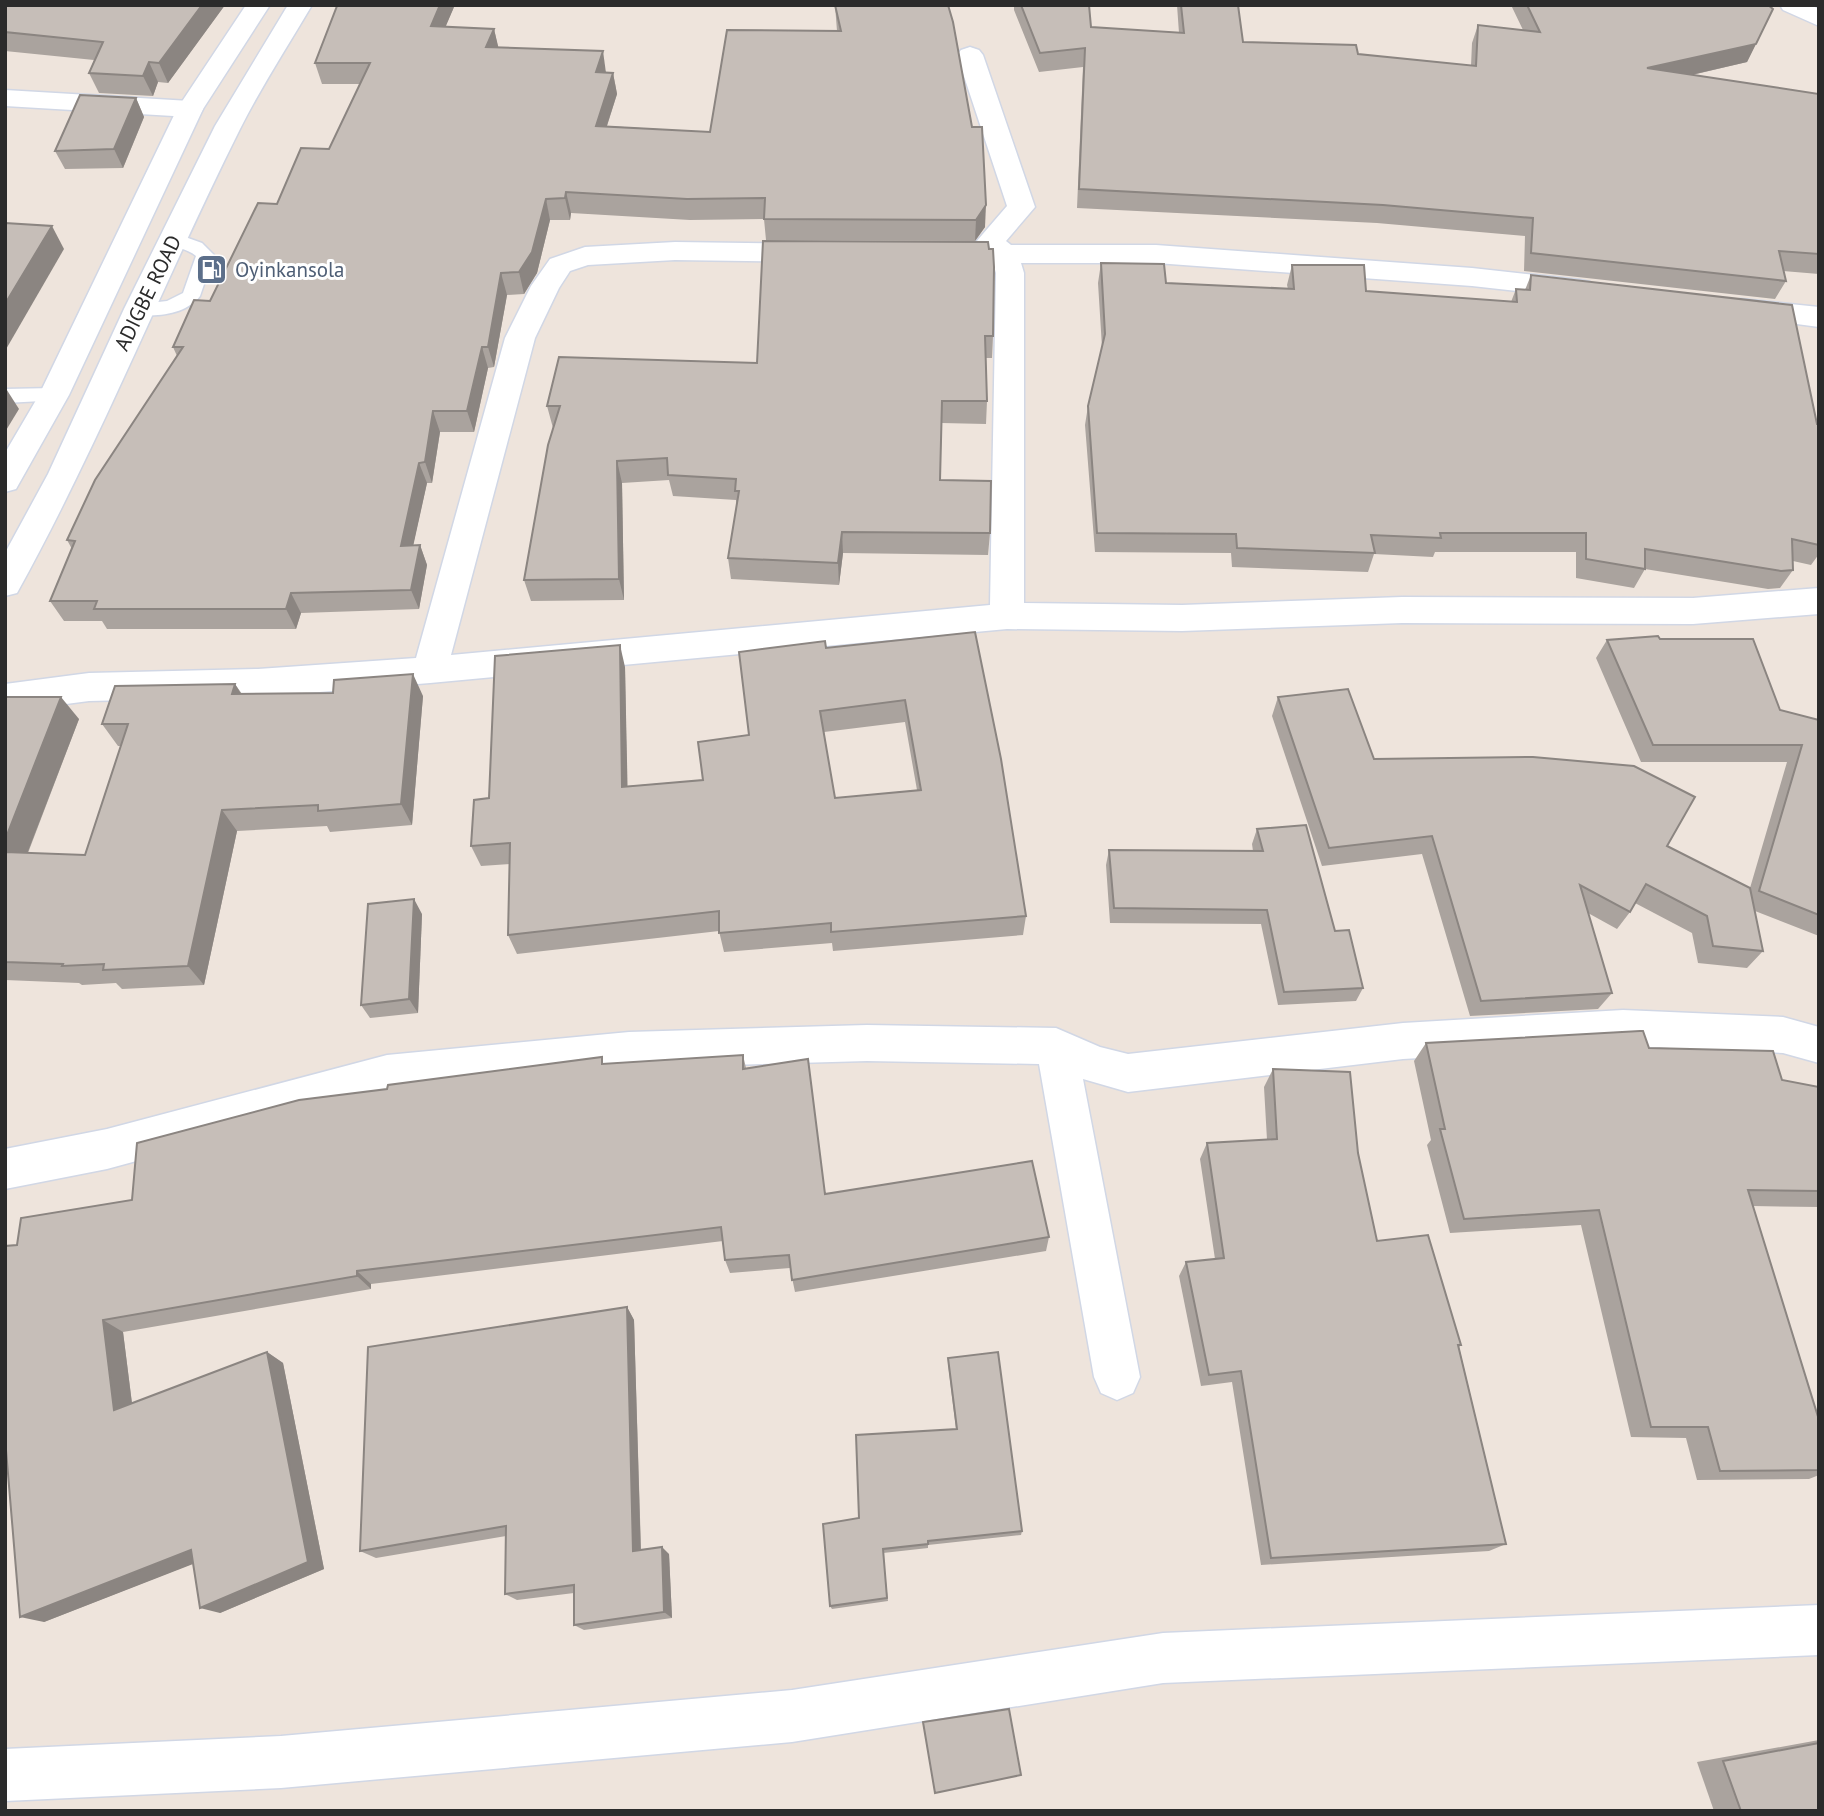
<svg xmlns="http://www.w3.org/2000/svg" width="1824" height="1816" viewBox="0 0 1824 1816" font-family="'PT Sans',sans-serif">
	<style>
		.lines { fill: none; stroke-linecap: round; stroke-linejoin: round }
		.lane-casing { stroke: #d1d7e5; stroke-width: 3 }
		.street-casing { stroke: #d1d7e5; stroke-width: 3 }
		.secondary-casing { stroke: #d1d7e5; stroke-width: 3 }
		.lane { fill: #fff; fill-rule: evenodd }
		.street { fill: #fff; fill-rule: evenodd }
		.secondary { fill: #fff; fill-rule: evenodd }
		.wall { fill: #aaa39e; fill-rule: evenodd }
		.shaded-wall { fill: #8b8581 }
		.building { fill: #c6beb8; stroke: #8b8581; stroke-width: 2; fill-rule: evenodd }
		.labels { text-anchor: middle; stroke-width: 6; stroke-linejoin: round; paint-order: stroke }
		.far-service-label { font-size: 21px; fill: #4e5e75; stroke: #fff; text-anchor: start }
		.far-street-label { font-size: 21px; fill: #2b2b2b; stroke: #fff }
	</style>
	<rect width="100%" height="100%" fill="#eee4dc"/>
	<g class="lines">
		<defs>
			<g id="lane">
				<path d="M174,233L202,243L214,255L200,296C187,314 153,319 132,313L130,309L132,305L167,301L183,293L196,256C187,248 172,248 165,239L168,235Z"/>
				<polygon points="54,388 61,390 64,395 61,400 5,403 5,389"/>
			</g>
			<g id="street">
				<polygon points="1780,5 1811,5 1819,9 1819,26 1783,10"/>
				<polygon points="970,47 979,50 983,55 1035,207 1006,241 1011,245 1156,245 1472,268 1580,280 1590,282 1594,289 1590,296 1580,298 1472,286 1156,263 1021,263 1024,273 1024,603 1182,605 1402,597 1693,598 1819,588 1819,614 1693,624 1402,623 1182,631 1007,629 430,683 258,697 89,701 5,712 5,684 89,673 258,669 416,658 505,338 531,286 550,259 585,247 675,242 815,244 825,247 829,253 825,259 815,262 675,260 588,265 570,271 559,288 535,338 451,655 990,605 996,273 993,263 942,263 932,260 928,254 932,248 978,245 976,242 1007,206 957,55 961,50"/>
				<polygon points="5,90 190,101 199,103 203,109 199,115 190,117 5,106"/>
				<polygon points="1741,299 1819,307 1819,327 1731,315 1726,308 1731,301"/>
				<polygon points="1623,1010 1783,1017 1819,1027 1819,1063 1783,1053 1623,1046 1403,1059 1128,1092 1083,1079 1140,1377 1133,1393 1117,1400 1101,1393 1094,1377 1039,1064 867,1061 629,1068 387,1093 107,1169 5,1189 5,1149 107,1129 387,1055 629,1032 867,1025 1056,1028 1100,1047 1128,1054 1403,1023"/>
				<polygon points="1819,1605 1819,1655 1163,1683 792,1742 281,1788 5,1801 5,1749 281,1736 792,1690 1163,1633"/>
			</g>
			<g id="secondary">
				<polygon points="246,5 270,5 203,109 69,395 16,489 5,492 5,453 39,395 177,109"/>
				<path d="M288,5H312C288,46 261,87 240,129C163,283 100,443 17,593L5,596V553L48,474L124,309L215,126Z"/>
			</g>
		</defs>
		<!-- lane casing -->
		<use href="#lane" class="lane-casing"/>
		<!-- street casing -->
		<use href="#street" class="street-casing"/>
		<!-- secondary casing -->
		<use href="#secondary" class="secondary-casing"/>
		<!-- lane -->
		<use href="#lane" class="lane"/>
		<!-- street -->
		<use href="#street" class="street"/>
		<!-- secondary -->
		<use href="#secondary" class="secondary"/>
	</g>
	<!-- wall -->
	<g class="wall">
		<polygon points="5,5 225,5 168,83 158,82 153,96 99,93 89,73 94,60 5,51"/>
		<polygon points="835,5 985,227 975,241 766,240 764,219 690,220 571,213 570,220 550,220 537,273 524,294 507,295 494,367 488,368 474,432 440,432 432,483 427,483 413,545 420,545 427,565 419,609 301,613 296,629 107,629 102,621 64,621 50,601 72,549 67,540 177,356 173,347 210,301 277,204 329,149 360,84 322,84 315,63 454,7 445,27 494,29 498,47 606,73 613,73 617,94 607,126 710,132 837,31"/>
		<polygon points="1014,5 1089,5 1091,27 1179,33 1177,5 1238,5 1243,42 1471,66 1472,43 1478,25 1523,30 1511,5 1768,5 1773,9 1747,62 1692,75 1819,94 1819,274 1783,271 1786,281 1775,299 1524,271 1525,236 1377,223 1077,208 1083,67 1039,72 1014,10"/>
		<polygon points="136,98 144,117 123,168 65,169 55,151"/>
		<polygon points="763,241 993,336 992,358 986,358 987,401 986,424 942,423 940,480 990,533 988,555 843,553 839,585 731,579 728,558 737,506 736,500 673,496 669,480 622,483 624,600 531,601 524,580 553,428 547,406 757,363"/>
		<polygon points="1101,263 1166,283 1288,289 1287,285 1292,265 1366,291 1511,302 1516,289 1525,290 1531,275 1819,424 1819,554 1811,565 1793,561 1793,570 1780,588 1768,589 1645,569 1634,588 1576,578 1576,552 1435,552 1433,557 1374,554 1368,572 1232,567 1231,553 1095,552 1085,425 1088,406 1102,347 1098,283"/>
		<path d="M975,632L1026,916L1023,935L833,951L832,943L724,952L719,931L517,954L508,935L510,864L481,866L471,846L489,798L625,667L627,786L703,780L749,735L826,648ZM905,722L917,790L835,798L824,732Z"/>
		<polygon points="1660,639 1780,710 1819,720 1819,936 1755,911 1763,951 1747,968 1698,963 1692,933 1635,903 1630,912 1617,929 1588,913 1612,993 1598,1009 1470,1016 1422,854 1322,866 1272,716 1278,697 1374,759 1667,846 1750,888 1787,762 1641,762 1596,658 1607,640"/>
		<polygon points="235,684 242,694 423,696 412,825 330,832 327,826 237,831 204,985 122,989 116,983 82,985 79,983 5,980 5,697 79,719 28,853 85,855 121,746 118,746 102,724"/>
		<polygon points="1257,829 1335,931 1363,988 1356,1001 1278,1005 1261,924 1110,923 1106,865 1109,850 1253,851 1252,844"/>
		<polygon points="422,914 418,1013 370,1018 361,1005"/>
		<polygon points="1426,1043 1649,1048 1782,1080 1819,1087 1819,1207 1753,1206 1819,1420 1819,1475 1809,1479 1697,1480 1686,1438 1631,1437 1581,1225 1450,1233 1427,1145 1431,1140 1414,1061"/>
		<polygon points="743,1055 746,1068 826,1194 1049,1237 1046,1251 795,1292 790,1268 730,1273 725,1260 723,1241 371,1284 371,1289 123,1332 132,1403 267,1352 283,1363 324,1569 220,1613 194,1563 44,1622 17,1245 132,1200 604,1064"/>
		<polygon points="1273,1069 1358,1153 1377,1241 1461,1345 1459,1347 1506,1544 1489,1551 1261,1565 1232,1382 1201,1386 1179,1276 1186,1262 1215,1259 1200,1159 1207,1143 1267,1140 1264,1087"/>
		<polygon points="627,1307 634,1320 641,1550 669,1554 672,1618 584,1630 574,1625 574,1593 517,1600 505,1594 506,1536 376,1558 360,1551"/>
		<polygon points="948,1358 1022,1531 1021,1535 928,1545 928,1548 883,1553 888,1601 832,1609 830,1606 859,1518 956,1429 948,1364"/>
		<polygon points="1819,1740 1819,1811 1714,1811 1697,1762"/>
	</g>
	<!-- shaded-wall -->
	<g class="shaded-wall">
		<polygon points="202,5 225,5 168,83 159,63"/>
		<polygon points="440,5 453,5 454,7 437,47 431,26"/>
		<polygon points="494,29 499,50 486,47"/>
		<polygon points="1756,44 1747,62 1639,87 1647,68"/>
		<polygon points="603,51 606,73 596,72"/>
		<polygon points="149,62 158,82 153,96 143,76"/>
		<polygon points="613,73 617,94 600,147 596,126"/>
		<polygon points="136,98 144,117 123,168 114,149"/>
		<polygon points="566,192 571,213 570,220 565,198"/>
		<polygon points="546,199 550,220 537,273 524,294 519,272"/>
		<polygon points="986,205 985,227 975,241 976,220"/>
		<polygon points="52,226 64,249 5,351 5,304"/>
		<polygon points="501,273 507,295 494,367 488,347"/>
		<polygon points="482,347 488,368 474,432 467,411"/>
		<polygon points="5,387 19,409 5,432"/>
		<polygon points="433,411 440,432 432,483 425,462"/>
		<polygon points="617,461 622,483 624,600 619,579"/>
		<polygon points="419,463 427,483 409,565 401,546"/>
		<polygon points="842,532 843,553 839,585 838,563"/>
		<polygon points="420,545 427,565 419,609 411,590"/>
		<polygon points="291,593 301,613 296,629 286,609"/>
		<polygon points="620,645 625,667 628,808 622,787"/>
		<polygon points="413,674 423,696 412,825 401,804"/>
		<polygon points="235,684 249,707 232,694"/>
		<polygon points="61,697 79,719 20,872 5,856 5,840"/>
		<polygon points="222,810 237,831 204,985 188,966"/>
		<polygon points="414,899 422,914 418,1013 409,999"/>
		<polygon points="357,1271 371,1284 371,1289 357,1276"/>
		<polygon points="627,1307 634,1320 641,1558 633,1551"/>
		<polygon points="103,1320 123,1332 134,1420 114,1410"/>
		<polygon points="267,1352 283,1363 324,1569 220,1613 200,1608"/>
		<polygon points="662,1547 669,1554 672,1618 664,1612"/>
		<polygon points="191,1550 211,1557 44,1622 20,1617"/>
	</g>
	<!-- building -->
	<g class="building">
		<polygon points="5,5 202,5 159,63 149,62 143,76 89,73 103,42 5,32"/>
		<polygon points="440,5 431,26 494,29 486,47 603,51 596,72 613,73 596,126 710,132 727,30 841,31 835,5 948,5 953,22 972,127 982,127 986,205 976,220 764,219 765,198 687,199 566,192 565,198 546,199 532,252 519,272 501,273 488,347 482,347 467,411 433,411 425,462 419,463 401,546 420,545 411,590 291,593 286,609 94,609 97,601 50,601 75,541 67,540 95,480 183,347 173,347 194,300 210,301 258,203 277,204 301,148 329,149 370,63 315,63 337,6"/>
		<polygon points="1021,5 1089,5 1091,27 1184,33 1181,5 1238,5 1243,42 1356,45 1358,54 1476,66 1478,25 1540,32 1527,5 1768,5 1773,9 1756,44 1647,68 1819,94 1819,254 1779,251 1786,281 1531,253 1533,218 1383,205 1079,189 1085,48 1040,53"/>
		<polygon points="80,95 136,98 114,149 55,151"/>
		<polygon points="5,223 52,226 5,304"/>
		<polygon points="763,241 988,242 989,249 993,249 994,267 993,336 985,336 987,401 942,401 940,480 991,481 990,533 842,532 838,563 728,558 739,491 735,491 736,479 668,475 667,458 617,461 619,579 524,580 548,445 560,406 547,406 559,357 757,363"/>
		<polygon points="1101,263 1164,264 1166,283 1294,289 1292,265 1364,265 1366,291 1517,302 1516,289 1530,290 1531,275 1792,305 1817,424 1819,424 1819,545 1792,539 1793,570 1781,571 1645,549 1645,569 1586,559 1586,533 1440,533 1441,538 1371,535 1375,553 1237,548 1236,534 1097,533 1088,406 1105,334"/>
		<path d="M975,632L1001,759L1026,916L831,932V923L719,933V911L508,935L510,843L471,846L474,800L489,798L495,656L620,645L622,787L703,780L698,742L749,735L739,652L825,641L826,648ZM905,700L921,790L835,798L820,711Z"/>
		<polygon points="1658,636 1660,639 1753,639 1780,710 1819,720 1819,915 1759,891 1802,745 1653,745 1607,640"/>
		<polygon points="413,674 401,804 318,811 318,805 222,810 188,966 103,970 104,964 62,966 63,964 5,962 5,852 85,855 128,724 102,724 115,686 235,684 232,694 333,693 334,680"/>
		<polygon points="1348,689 1374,759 1533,757 1634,766 1695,797 1667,846 1750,888 1763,951 1713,946 1707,916 1646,884 1630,912 1580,885 1612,993 1481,1001 1432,836 1329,848 1278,697"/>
		<polygon points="5,697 61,697 5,840"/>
		<polygon points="1306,825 1335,931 1349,930 1363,988 1284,992 1267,910 1114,908 1109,850 1263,851 1257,829"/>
		<polygon points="414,899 409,999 361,1005 368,904"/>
		<polygon points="1640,1031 1643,1031 1649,1048 1773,1051 1782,1080 1819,1087 1819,1191 1748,1190 1819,1420 1819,1470 1720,1471 1708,1427 1651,1427 1599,1210 1464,1219 1440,1129 1445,1129 1426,1043"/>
		<polygon points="743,1055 743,1069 808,1059 825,1194 1032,1161 1049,1237 792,1280 789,1255 725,1260 721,1227 357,1271 357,1276 103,1320 114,1410 267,1352 308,1562 200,1608 191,1550 20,1617 5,1438 5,1246 17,1245 21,1218 132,1200 137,1143 299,1100 387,1089 388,1085 602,1057 602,1064"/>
		<polygon points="1273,1069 1350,1072 1358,1153 1377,1241 1428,1235 1461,1345 1458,1345 1506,1544 1271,1558 1241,1371 1209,1375 1186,1262 1224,1258 1207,1143 1277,1139"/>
		<polygon points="627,1307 633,1551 662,1547 664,1612 574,1625 574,1585 505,1594 506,1526 360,1551 368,1347"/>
		<polygon points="998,1352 1022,1531 928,1541 928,1544 883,1549 887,1598 830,1606 823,1524 859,1518 856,1435 957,1429 948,1358"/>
		<polygon points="1009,1709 1021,1775 935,1793 923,1722"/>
		<polygon points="1819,1743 1819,1811 1741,1811 1723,1761"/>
	</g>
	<!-- icons -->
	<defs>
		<symbol id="fuel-square" viewBox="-11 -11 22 22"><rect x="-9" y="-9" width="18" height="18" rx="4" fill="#5c6f8a" stroke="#fff"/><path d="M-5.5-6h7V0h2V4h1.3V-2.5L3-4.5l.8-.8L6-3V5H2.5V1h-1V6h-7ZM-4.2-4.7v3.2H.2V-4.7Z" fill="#fff"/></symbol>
	</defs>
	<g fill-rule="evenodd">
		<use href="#fuel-square" x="194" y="252" width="35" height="35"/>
	</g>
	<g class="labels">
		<!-- far-service labels -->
		<g class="far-service-label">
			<text x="235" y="277">Oyinkansola</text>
		</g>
		<!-- far-street labels -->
		<g class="far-street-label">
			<text transform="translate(148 293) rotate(-64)" y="7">ADIGBE ROAD</text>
		</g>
	</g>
	<!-- border -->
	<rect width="1824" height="1816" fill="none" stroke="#2b2b2b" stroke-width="14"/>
</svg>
